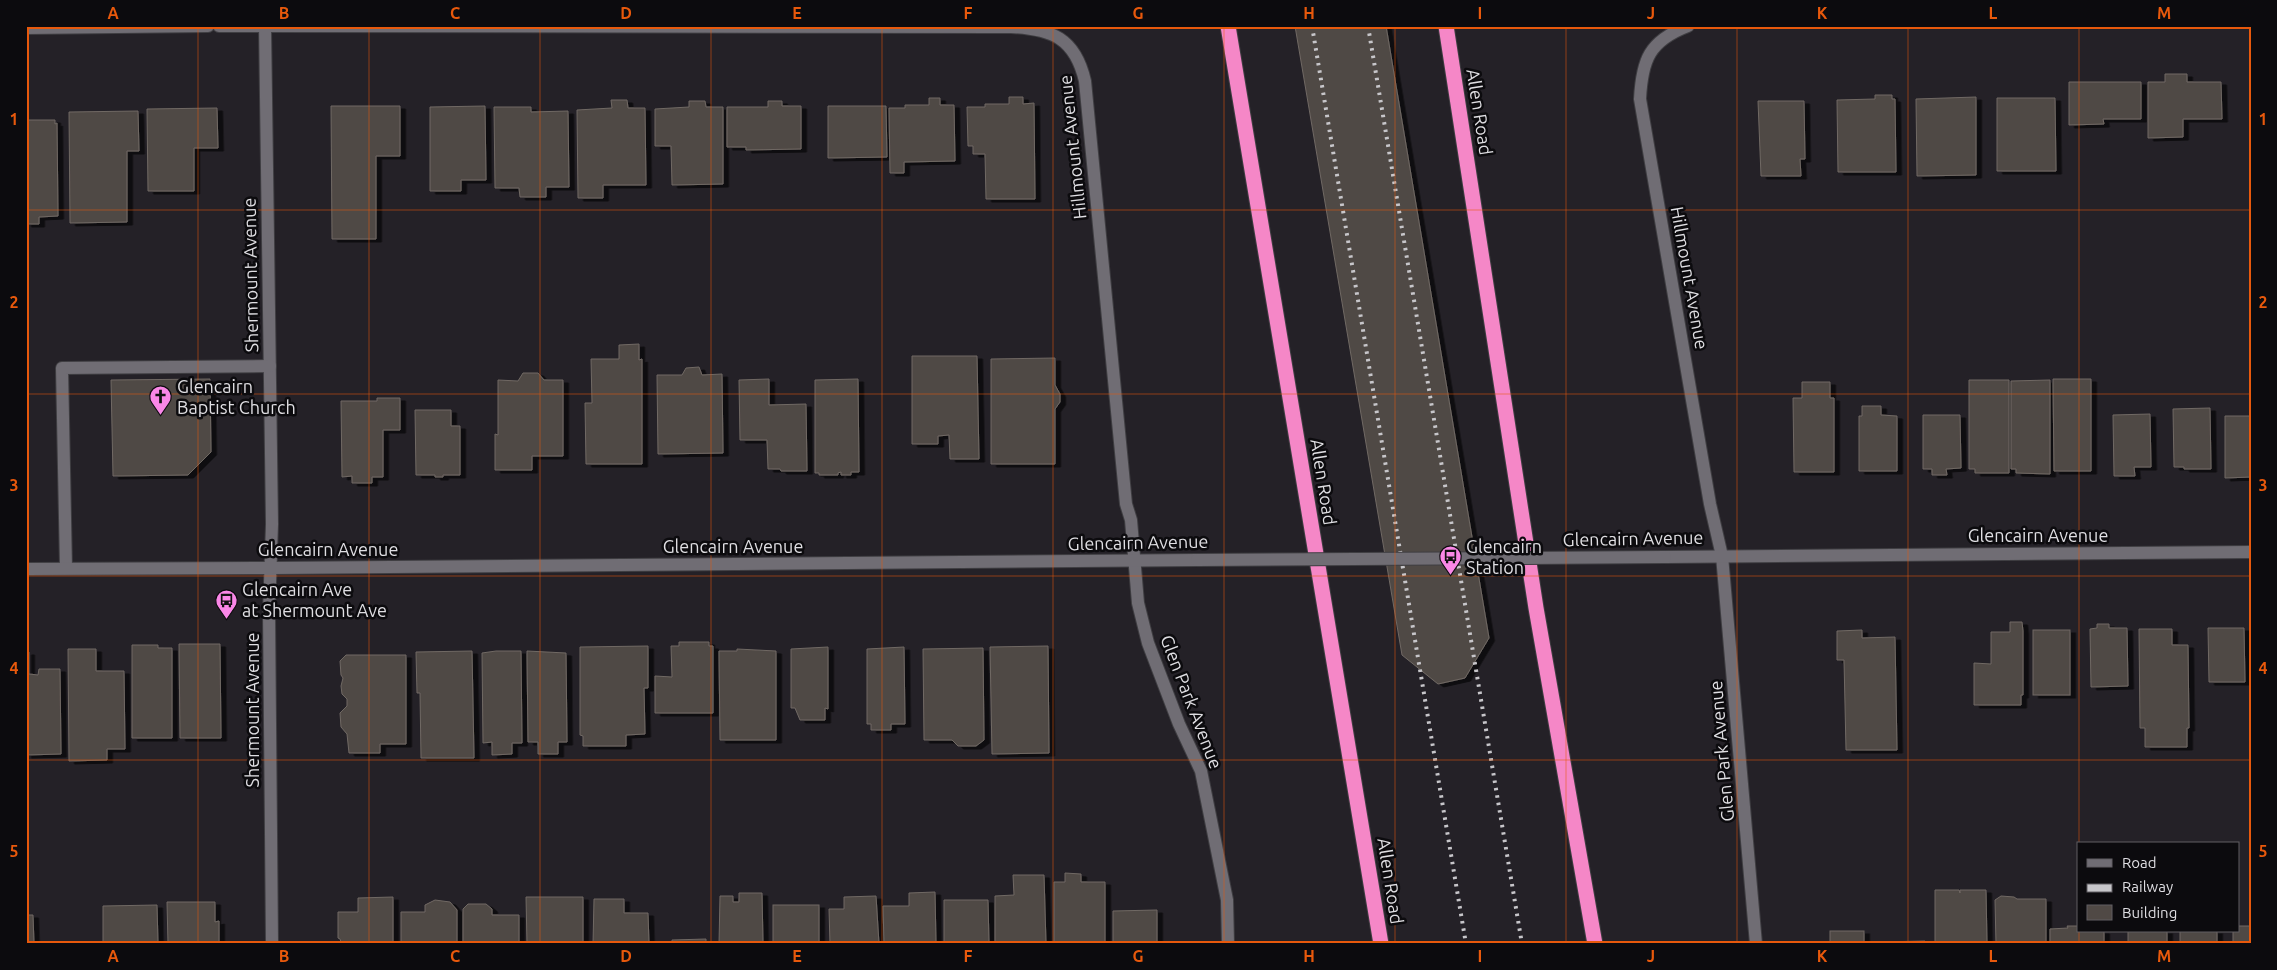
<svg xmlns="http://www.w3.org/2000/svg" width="2277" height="970" viewBox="0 0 2277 970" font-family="Ubuntu,sans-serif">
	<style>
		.building { fill: #504945; stroke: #706964; filter: url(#shadow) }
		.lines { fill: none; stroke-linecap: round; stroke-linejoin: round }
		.minor-casing { stroke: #3f3e42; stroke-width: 14 }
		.highway-casing { stroke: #3f3e42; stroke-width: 17 }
		.minor { stroke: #706d74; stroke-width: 12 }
		.highway { stroke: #f587c7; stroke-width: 15 }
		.rail { stroke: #c7c6ca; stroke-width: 4; stroke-dasharray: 2.5 5; stroke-linecap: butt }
		.minor-bridge-casing { stroke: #3f3e42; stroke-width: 14; stroke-linecap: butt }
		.minor-bridge { stroke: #706d74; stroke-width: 12 }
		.grid { fill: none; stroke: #e8590c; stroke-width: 1; stroke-opacity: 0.55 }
		.labels { text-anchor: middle; stroke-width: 5; stroke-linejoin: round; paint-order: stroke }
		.street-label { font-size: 18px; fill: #dfdee2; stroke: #0c0b0e }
		.poi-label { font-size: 18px; fill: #dfdee2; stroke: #0c0b0e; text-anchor: start }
		.neatline { fill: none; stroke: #e8590c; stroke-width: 2 }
		.grid-label { font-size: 16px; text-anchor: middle; font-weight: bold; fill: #e8590c }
	</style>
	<defs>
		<filter id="shadow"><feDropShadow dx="5.5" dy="3" stdDeviation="0" flood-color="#0009"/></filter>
	</defs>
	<rect width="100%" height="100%" fill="#242127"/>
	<!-- building -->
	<g class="building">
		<polygon points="1295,26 1386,26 1489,638 1465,678 1438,684 1402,655"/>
		<polygon points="2165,74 2187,74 2187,82 2221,82 2222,119 2183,119 2183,137 2148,138 2148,82 2165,82"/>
		<polygon points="2069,82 2141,82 2141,119 2103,119 2104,124 2069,125"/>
		<polygon points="1875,95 1892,95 1892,99 1895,99 1896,172 1838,172 1837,100 1875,99"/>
		<polygon points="1009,97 1023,97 1023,104 1034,103 1035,199 986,199 985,154 973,154 973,146 968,146 967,107 985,107 985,104 1009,104"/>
		<polygon points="1976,97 1976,175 1917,176 1916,99"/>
		<polygon points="929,98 940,98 940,105 954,105 955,161 904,162 904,173 890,173 889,108 905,108 905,105 929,105"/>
		<polygon points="1997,98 2055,98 2056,171 1997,171"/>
		<polygon points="611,100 627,100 628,108 645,108 646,185 603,185 603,198 578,198 577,110 612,108"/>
		<polygon points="689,101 705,101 706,107 723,107 723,184 672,185 671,146 655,146 655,109 689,107"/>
		<polygon points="768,101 782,101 782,106 801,106 801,149 746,150 746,147 727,147 727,107 768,107"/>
		<polygon points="1758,101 1804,101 1805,159 1800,159 1801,176 1761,176"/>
		<polygon points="331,106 400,106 400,156 376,156 376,239 332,239"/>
		<polygon points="485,106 486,180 461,180 461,191 430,191 430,107"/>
		<polygon points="828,106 886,106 887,157 828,158"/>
		<polygon points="494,107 531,107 531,112 568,111 569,187 546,187 546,197 520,197 519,188 495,188"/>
		<polygon points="217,108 218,148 194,148 194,191 148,191 147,109"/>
		<polygon points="138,111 139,151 127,151 127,222 70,223 69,112"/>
		<polygon points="26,120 55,120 55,124 57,123 58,216 39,217 39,224 26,224"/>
		<polygon points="639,344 639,360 642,359 642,464 586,464 585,403 592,403 591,359 619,359 619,345"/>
		<polygon points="912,356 977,356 979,459 950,459 949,435 938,436 938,444 912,444"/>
		<polygon points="1055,358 1055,385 1060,394 1060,402 1055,409 1055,464 991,464 991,359"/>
		<polygon points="699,367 702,375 722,374 723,453 658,454 657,375 682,375 686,368"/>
		<polygon points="523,373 538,373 544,380 563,380 563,456 532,456 532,470 495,470 495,434 498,435 498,380 518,381"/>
		<polygon points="210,379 211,452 188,475 113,476 111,380"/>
		<polygon points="769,379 769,405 806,404 807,471 781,471 780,469 768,469 767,440 740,440 739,380"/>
		<polygon points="858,379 859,472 851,472 851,475 841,475 841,472 838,473 838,475 819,475 819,473 815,473 815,380"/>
		<polygon points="2053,379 2091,379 2091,471 2054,471"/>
		<polygon points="1969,380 2009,380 2009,473 1975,473 1975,469 1969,469"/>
		<polygon points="2050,380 2050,474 2016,473 2016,469 2011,469 2011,381"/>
		<polygon points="1802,382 1830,382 1830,398 1834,398 1834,472 1794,472 1793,398 1802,398"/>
		<polygon points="377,398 400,398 400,430 383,430 383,477 372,477 372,483 352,483 352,476 342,477 341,401 377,401"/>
		<polygon points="1862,406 1881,406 1881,415 1897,416 1897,471 1859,471 1859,416 1862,416"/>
		<polygon points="2210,408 2211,469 2184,469 2184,467 2174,467 2173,409"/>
		<polygon points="415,410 451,410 451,426 460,426 460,475 443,475 443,477 435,477 435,475 416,475"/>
		<polygon points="2150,414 2151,467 2134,467 2135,476 2114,476 2113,415"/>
		<polygon points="1923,415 1960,415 1961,468 1946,469 1947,475 1932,475 1932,469 1923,469"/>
		<polygon points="2225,416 2251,416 2251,477 2225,478"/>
		<polygon points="2010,622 2022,622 2023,631 2023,695 2021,695 2021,705 1974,705 1974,663 1991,664 1991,632 2010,632"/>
		<polygon points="2097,624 2109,624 2109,628 2127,628 2128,686 2091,687 2090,629 2097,628"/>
		<polygon points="2208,628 2244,628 2245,682 2209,682"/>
		<polygon points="2139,629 2172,629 2172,645 2188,645 2189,728 2187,728 2187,747 2145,747 2145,728 2140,728"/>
		<polygon points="1862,630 1862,638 1895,637 1897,750 1846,750 1844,660 1837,660 1837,631"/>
		<rect x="2033" y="630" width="37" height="65"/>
		<polygon points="679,642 709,642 709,646 713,646 713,713 655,713 655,676 672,677 671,646 679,646"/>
		<polygon points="179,644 220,644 221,738 180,738"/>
		<polygon points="132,645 158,645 158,648 172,648 172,738 132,738"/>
		<polygon points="648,646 648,688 644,688 645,734 626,735 626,746 583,746 583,736 580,735 580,647"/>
		<polygon points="1048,646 1049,753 992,754 990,647"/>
		<polygon points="828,647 828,709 825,708 825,720 800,720 795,708 791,708 791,649"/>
		<polygon points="904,647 905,724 891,724 891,730 871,730 871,724 867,724 867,649"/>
		<polygon points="983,648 984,740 976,746 958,746 952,740 924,740 923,649"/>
		<polygon points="68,649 96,649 96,671 124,671 125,749 107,749 107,760 69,761"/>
		<polygon points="737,649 776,651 776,740 720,740 719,651 737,651"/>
		<polygon points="472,651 474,758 421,758 420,693 417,693 416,652"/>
		<polygon points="496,651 521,651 522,743 512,743 512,754 492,755 492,742 483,743 482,653"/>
		<polygon points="527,651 566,653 567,742 558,742 558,754 538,754 538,742 528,742"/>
		<polygon points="26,652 29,652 29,674 38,675 39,669 60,669 61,754 26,755"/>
		<polygon points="346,655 406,655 406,744 380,744 380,753 349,753 347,734 341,727 340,713 347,706 347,699 342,694 341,686 343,678 341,675 340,661"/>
		<polygon points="1065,873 1081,874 1081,882 1105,882 1105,944 1054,944 1054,882 1065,882"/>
		<polygon points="1013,875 1044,875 1046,944 995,944 995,896 1014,895"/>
		<polygon points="1935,890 1959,890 1960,893 1960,890 1986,890 1987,944 1935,944"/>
		<polygon points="935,892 936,944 884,944 883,906 909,906 909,893"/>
		<polygon points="739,893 762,893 763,944 719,944 720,896 733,896 733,902 739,902"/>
		<polygon points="876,896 879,944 830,944 829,909 844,909 844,897"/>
		<polygon points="2001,896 2014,897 2017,899 2046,899 2046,944 1996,944 1995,900"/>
		<polygon points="393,897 393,944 334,944 334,942 341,942 340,939 338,938 338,912 358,912 358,898"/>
		<polygon points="526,897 583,897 583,944 527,944"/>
		<polygon points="594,899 624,899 624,913 648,913 649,944 593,944"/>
		<polygon points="435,900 450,902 457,910 457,944 401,944 401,912 425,912 425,905"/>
		<polygon points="944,900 988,900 989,944 944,944"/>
		<polygon points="167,902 215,902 215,922 219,921 219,944 168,944"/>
		<polygon points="468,904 486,904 492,909 492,915 519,915 519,944 463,944 463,909"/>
		<polygon points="157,905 158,944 103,944 103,906"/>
		<rect x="773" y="905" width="46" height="39"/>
		<polygon points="1157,910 1157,944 1113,944 1113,911"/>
		<polygon points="26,915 33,915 34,944 26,944"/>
		<polygon points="2067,926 2078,926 2078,931 2104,931 2104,944 2050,944 2050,929 2068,928"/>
		<polygon points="2238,926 2251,926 2251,944 2233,944 2233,931 2238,931"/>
		<rect x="1830" y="931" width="34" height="13"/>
		<rect x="2128" y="931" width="39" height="13"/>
		<rect x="2180" y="931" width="37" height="13"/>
		<polygon points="706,939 706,944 672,944 672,940"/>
		<polygon points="1925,941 1925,944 1880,944 1880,942"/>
	</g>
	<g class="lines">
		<defs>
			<g id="minor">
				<path d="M219,26L1011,27C1052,29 1075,38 1085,81L1126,504L1131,520L1138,603L1148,643L1179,724L1201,771L1227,900L1228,944"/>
				<polyline points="265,26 272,524 269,612 272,944"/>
				<path d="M1688,26C1649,41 1642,60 1640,99L1710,504L1722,556L1756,944"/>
				<polyline points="26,28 208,26"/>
				<polyline points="1665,557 2251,552"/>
				<polyline points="66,568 62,368 270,366"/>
				<polyline points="26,569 272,568 1197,560"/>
			</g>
			<g id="highway">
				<polyline points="1228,26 1381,944"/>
				<polyline points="1446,26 1536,608 1595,944"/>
			</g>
		</defs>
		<!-- minor casing -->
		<use href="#minor" class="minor-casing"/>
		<!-- highway casing -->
		<use href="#highway" class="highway-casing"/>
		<!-- minor -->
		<use href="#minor" class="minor"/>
		<!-- highway -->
		<use href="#highway" class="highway"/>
		<!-- rail -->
		<g class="rail">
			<polyline points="1312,26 1466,944"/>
			<polyline points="1368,26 1522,944"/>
		</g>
		<defs>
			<polyline id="minor-bridge" points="1197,560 1665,557"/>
		</defs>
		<!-- minor-bridge casing -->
		<use href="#minor-bridge" class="minor-bridge-casing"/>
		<!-- minor-bridge -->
		<use href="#minor-bridge" class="minor-bridge"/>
	</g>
	<!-- grid -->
	<path class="grid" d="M198,26V944M369,26V944M540,26V944M711,26V944M882,26V944M1053,26V944M1224,26V944M1395,26V944M1566,26V944M1737,26V944M1908,26V944M2079,26V844M26,210H2251M26,394H2251M26,576H2251M26,760H2251M2079,931V944"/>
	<!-- icons -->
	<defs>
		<symbol id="church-pin" viewBox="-11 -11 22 30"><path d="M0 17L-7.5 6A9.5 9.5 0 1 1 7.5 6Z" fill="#fa87e7" stroke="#0c0b0e"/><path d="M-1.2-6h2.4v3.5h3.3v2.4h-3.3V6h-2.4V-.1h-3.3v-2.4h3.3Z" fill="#111"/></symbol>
		<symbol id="bus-pin" viewBox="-11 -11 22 30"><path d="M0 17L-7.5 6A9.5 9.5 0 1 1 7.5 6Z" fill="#fa87e7" stroke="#0c0b0e"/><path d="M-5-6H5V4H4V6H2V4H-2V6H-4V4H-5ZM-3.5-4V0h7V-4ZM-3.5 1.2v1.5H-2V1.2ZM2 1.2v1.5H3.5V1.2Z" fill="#111"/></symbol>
	</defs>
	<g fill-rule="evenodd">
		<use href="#church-pin" x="148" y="384" width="25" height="34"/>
		<use href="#bus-pin" x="1438" y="544" width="25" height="34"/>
		<use href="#bus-pin" x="214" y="588" width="25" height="34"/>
	</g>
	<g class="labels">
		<!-- street labels -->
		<g class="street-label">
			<text transform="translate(1479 112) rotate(81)" y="6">Allen Road</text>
			<text transform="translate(1073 147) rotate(-96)" y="6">Hillmount Avenue</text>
			<text transform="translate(251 275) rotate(-91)" y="6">Shermount Avenue</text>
			<text transform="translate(1689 278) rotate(80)" y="6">Hillmount Avenue</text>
			<text transform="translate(1323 482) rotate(81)" y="6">Allen Road</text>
			<text x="2038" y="542">Glencairn Avenue</text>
			<text transform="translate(1633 539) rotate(-1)" y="6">Glencairn Avenue</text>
			<text transform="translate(1138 543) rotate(-1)" y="6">Glencairn Avenue</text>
			<text x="733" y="553">Glencairn Avenue</text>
			<text x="328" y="556">Glencairn Avenue</text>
			<text transform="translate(1191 702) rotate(69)" y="6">Glen Park Avenue</text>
			<text transform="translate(253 710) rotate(-90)" y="6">Shermount Avenue</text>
			<text transform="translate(1722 751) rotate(-95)" y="6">Glen Park Avenue</text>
			<text transform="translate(1390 881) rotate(81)" y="6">Allen Road</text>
		</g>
		<!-- poi labels -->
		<g class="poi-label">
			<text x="177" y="393">Glencairn<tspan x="177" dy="21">Baptist Church</tspan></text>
			<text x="1466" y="553">Glencairn<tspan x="1466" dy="21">Station</tspan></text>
			<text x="242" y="596">Glencairn Ave<tspan x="242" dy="21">at Shermount Ave</tspan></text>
		</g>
	</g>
	<!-- border -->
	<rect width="2277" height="970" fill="none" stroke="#0c0b0e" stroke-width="55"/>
	<!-- legend -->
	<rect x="2077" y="842" width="162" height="90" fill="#0c0b0e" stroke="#605f63"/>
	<rect x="2087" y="859" width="25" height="8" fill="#706d74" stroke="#605f63"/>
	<text x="2122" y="868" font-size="15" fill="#dfdee2">Road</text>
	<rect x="2087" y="884" width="25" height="8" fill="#c7c6ca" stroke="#605f63"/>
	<text x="2122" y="892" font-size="15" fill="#dfdee2">Railway</text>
	<rect x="2087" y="905" width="25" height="15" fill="#504945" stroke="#605f63"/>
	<text x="2122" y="918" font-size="15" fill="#dfdee2">Building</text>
	<rect x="28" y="28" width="2222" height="914" class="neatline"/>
	<g class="grid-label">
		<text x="113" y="19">A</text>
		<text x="284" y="19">B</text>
		<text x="455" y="19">C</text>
		<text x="626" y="19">D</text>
		<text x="797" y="19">E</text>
		<text x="968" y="19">F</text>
		<text x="1138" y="19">G</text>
		<text x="1309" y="19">H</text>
		<text x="1480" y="19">I</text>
		<text x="1651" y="19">J</text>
		<text x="1822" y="19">K</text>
		<text x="1993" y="19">L</text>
		<text x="2164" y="19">M</text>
		<text x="14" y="125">1</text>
		<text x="2263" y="125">1</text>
		<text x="14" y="308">2</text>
		<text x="2263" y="308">2</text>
		<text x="14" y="491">3</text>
		<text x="2263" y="491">3</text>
		<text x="14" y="674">4</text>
		<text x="2263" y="674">4</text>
		<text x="14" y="857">5</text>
		<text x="2263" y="857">5</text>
		<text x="113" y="962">A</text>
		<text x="284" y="962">B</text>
		<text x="455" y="962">C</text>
		<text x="626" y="962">D</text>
		<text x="797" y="962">E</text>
		<text x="968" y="962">F</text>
		<text x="1138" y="962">G</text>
		<text x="1309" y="962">H</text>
		<text x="1480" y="962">I</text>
		<text x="1651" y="962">J</text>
		<text x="1822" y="962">K</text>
		<text x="1993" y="962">L</text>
		<text x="2164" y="962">M</text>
	</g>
</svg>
